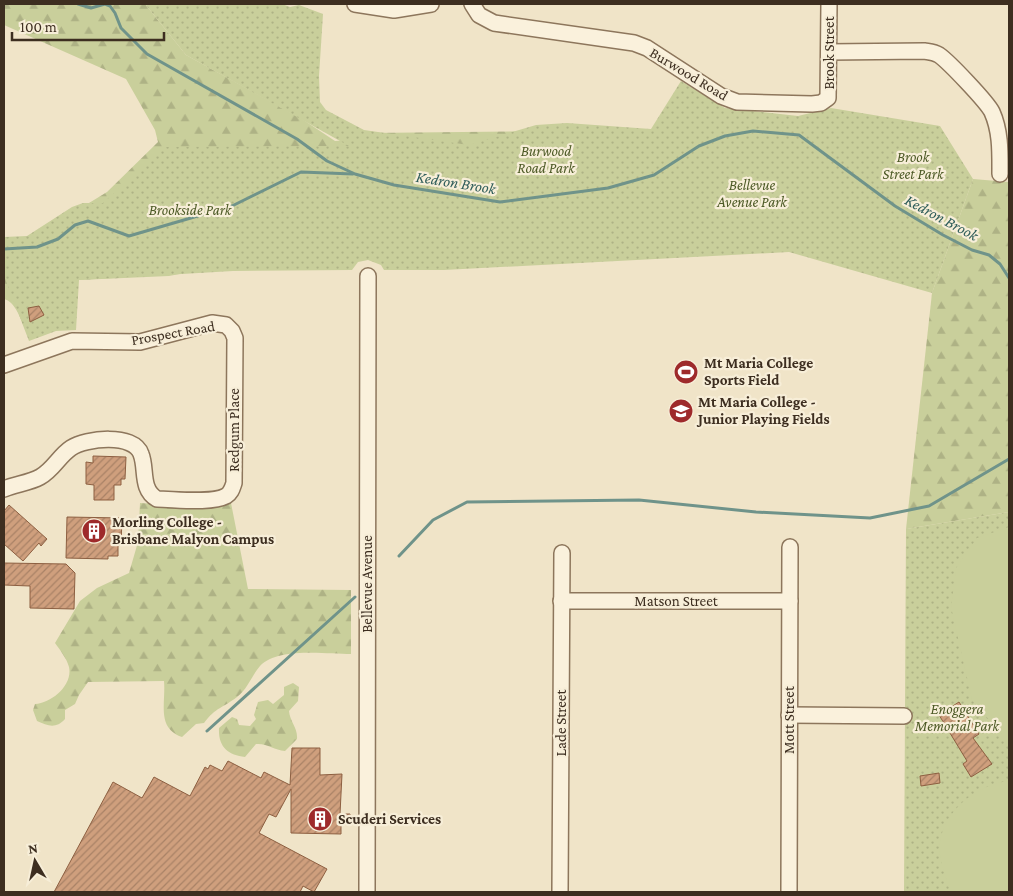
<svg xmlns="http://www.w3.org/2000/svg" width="1013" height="896" viewBox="0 0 1013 896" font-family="'Crimson Pro',serif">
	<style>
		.forest { fill: url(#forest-firs) }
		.park { fill: url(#park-dots) }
		.pitch { fill: #c9cf9b }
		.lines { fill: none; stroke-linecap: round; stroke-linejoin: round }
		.stream { stroke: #6f938a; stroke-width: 3 }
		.building { fill: url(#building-hatch); stroke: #8d5f41 }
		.minor-casing { stroke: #8d765c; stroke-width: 18 }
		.minor { stroke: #faf1dc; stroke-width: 15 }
		.labels { text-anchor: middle; stroke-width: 4.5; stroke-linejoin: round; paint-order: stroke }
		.street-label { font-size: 15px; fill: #3d2e20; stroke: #f7eed8 }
		.park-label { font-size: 15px; font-style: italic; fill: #4d5a26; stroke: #f7eed8 }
		.poi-label { font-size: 15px; font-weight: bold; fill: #3d2e20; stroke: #f7eed8; text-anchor: start }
		.water-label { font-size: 16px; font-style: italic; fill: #2f5d5a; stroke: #f7eed8 }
	</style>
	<defs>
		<pattern id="forest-firs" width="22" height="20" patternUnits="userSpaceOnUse" patternTransform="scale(1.25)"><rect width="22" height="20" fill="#c9cf9b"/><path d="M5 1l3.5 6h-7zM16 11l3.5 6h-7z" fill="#aeb285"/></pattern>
		<pattern id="park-dots" width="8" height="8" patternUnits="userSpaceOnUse" patternTransform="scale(1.25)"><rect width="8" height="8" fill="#c9cf9b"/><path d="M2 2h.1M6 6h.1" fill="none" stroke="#aeb285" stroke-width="1.8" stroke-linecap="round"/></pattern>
		<pattern id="building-hatch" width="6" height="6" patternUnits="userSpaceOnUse" patternTransform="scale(1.25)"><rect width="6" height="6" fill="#cf9f7d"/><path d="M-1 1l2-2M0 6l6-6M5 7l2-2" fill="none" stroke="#a98266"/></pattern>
	</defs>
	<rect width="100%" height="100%" fill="#f0e4c8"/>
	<!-- forest -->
	<g class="forest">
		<path d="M4,4H145L186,55L302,119L335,141L351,140L367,133L652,130L237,263L169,276L79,280L24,325C19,316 15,302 4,299V255L107,192L158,142L155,130L126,79L4,25Z"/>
		<polygon points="973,179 1009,182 1009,512 906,529 932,293"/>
		<path d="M140,503L191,506L231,503L248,589L351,590V654C326,654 278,647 260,666C252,675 247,690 237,697C223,708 216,707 204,723L196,724L182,737C156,728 166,703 164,681L88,682L79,695L75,704L65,710V719C56,729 48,726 37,721L33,710L35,704C52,703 73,685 69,667C67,659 60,650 55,643L80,601L97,588L129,573L138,542Z"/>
		<path d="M293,683L299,687L298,701L289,711C290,722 298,728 297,739L285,751C274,750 267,743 256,744L245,757C228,755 218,747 219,728L232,717L237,719L239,725L250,726L256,719L254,715L258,702L268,700L273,704L284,695V687Z"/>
	</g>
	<!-- park -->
	<g class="park">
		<polygon points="145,4 282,4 290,7 299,5 323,14 319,76 320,102 326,110 364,130 469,145 536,125 567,123 651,129 681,81 725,108 798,116 831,108 940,126 973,179 932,293 789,252 444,270 384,270 381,265 368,260 358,262 352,270 233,271 79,280 76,330 56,331 29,341 4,276 4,237 27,236 72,207 83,203 103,203 164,147 349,146 186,55"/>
		<polygon points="1009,512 1009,892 904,892 906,529"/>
	</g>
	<!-- pitch -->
	<g class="pitch">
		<polygon points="1009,527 1009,743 972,700 951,607 956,568 977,538"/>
		<path d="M1009,781V892H953L949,888C946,877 941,865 940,855C936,816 974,785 1009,781Z"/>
	</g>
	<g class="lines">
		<!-- stream -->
		<g class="stream">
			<polyline points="78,4 91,8 105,4 110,6 115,13 121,28 147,54 297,139 327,161 355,174 394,185 500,202 608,188 654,175 699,146 725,136 753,131 799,135 895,206 943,235 972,250 989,255 1000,264 1009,278"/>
			<polyline points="4,249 37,247 58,239 75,225 88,221 129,236 232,206 301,172 353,174"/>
			<polyline points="399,556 433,520 467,502 639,500 756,512 870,518 929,506 1009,459"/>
			<polyline points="207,731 355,597"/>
		</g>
	</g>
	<!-- building -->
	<g class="building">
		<polygon points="39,306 44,315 30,322 28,308"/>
		<polygon points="93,456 126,457 125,479 121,479 121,485 114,485 114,500 94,500 94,485 86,484 86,462 93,463"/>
		<polygon points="9,505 47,539 41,546 39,543 23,561 4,544 4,511"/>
		<polygon points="67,517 122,518 121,545 118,545 118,556 108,556 108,559 66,558"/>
		<polygon points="4,563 66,564 75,573 74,609 30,608 30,586 4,585"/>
		<polygon points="959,702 979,734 973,738 992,764 971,777 963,764 967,761 939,715"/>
		<polygon points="292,748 320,748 320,775 342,774 340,814 350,814 350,824 341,824 341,834 291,833 291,789 276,817 269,814 259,833 327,869 314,892 303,886 300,892 54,892 113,782 142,798 154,777 190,796 205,767 208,769 210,765 222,771 228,761 261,778 264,772 290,785"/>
		<polygon points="939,773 940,783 921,786 920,776"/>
	</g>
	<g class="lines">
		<defs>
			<g id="minor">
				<polyline points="355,4 394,10 431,4"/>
				<polyline points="472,4 479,15 494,23 634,43 647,48 721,96 737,102 812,104 821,103 828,98 829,4"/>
				<path d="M829,52L924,51C930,52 934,52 939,55C949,62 987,102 992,112C1001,132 1000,154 1000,174"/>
				<path d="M4,365L72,341L140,342L212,323L226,325L232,331L235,338L234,483C232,489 231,493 226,496C211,504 174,499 157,499C140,489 147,469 141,454C134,433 86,438 71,448C59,456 53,470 40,477C29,483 16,484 4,489"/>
				<polyline points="561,601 790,601"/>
				<polyline points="789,715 904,716"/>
				<polyline points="367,892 368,276"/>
				<polyline points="560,892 562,553"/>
				<polyline points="789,892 790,547"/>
			</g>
		</defs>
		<!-- minor casing -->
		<use href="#minor" class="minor-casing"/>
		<!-- minor -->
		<use href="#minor" class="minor"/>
	</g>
	<!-- icons -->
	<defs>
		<symbol id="stadium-disc" viewBox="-11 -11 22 22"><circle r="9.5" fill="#9e2a2b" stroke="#f7eed8"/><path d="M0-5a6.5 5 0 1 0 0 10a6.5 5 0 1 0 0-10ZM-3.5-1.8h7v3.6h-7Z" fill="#fff"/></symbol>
		<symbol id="school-disc" viewBox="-11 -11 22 22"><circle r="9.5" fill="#9e2a2b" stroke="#f7eed8"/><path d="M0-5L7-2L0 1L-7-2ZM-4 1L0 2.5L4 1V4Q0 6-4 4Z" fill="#fff"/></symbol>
		<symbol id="building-disc" viewBox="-11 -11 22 22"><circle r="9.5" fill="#9e2a2b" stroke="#f7eed8"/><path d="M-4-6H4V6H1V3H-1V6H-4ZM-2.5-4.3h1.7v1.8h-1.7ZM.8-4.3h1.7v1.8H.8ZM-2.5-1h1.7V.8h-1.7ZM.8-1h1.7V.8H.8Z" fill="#fff"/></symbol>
	</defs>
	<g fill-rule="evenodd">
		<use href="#stadium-disc" x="672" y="358" width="28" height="28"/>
		<use href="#school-disc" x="667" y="397" width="28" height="28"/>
		<use href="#building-disc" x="80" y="517" width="28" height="28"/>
		<use href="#building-disc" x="306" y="805" width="28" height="28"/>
	</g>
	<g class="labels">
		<!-- street labels -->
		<g class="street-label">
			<text transform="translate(829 53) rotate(-90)" y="5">Brook Street</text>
			<text transform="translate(689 74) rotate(31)" y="5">Burwood Road</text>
			<text transform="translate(173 333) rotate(-10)" y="5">Prospect Road</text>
			<text transform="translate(234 430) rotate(-90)" y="5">Redgum Place</text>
			<text transform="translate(367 584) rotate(-90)" y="5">Bellevue Avenue</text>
			<text x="676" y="606">Matson Street</text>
			<text transform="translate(789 720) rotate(-90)" y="5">Mott Street</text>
			<text transform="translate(561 723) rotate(-90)" y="5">Lade Street</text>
		</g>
		<!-- park labels -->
		<g class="park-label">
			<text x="546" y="156">Burwood<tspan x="546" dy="17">Road Park</tspan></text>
			<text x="913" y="162">Brook<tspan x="913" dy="17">Street Park</tspan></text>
			<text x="752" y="190">Bellevue<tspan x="752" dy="17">Avenue Park</tspan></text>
			<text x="190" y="215">Brookside Park</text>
			<text x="957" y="714">Enoggera<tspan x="957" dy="17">Memorial Park</tspan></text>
		</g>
		<!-- poi labels -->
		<g class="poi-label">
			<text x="704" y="368">Mt Maria College<tspan x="704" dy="17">Sports Field</tspan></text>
			<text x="698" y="407">Mt Maria College -<tspan x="698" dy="17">Junior Playing Fields</tspan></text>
			<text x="112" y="527">Morling College -<tspan x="112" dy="17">Brisbane Malyon Campus</tspan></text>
			<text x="338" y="824">Scuderi Services</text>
		</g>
		<!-- water labels -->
		<g class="water-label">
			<text transform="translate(456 182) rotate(9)" y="6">Kedron Brook</text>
			<text transform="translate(942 217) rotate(28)" y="6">Kedron Brook</text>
		</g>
	</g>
	<!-- border -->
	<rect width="1013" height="896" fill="none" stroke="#3d2e20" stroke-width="10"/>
	<!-- north arrow -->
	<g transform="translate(35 861) rotate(351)" stroke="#f7eed8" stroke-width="4" paint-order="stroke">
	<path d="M0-4L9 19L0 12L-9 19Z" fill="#3d2e20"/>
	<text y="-8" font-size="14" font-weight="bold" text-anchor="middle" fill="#3d2e20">N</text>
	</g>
	<!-- scale -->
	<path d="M12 32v8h152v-8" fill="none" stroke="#3d2e20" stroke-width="2.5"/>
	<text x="20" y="32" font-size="15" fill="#3d2e20" stroke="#f7eed8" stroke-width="4" paint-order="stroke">100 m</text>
</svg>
